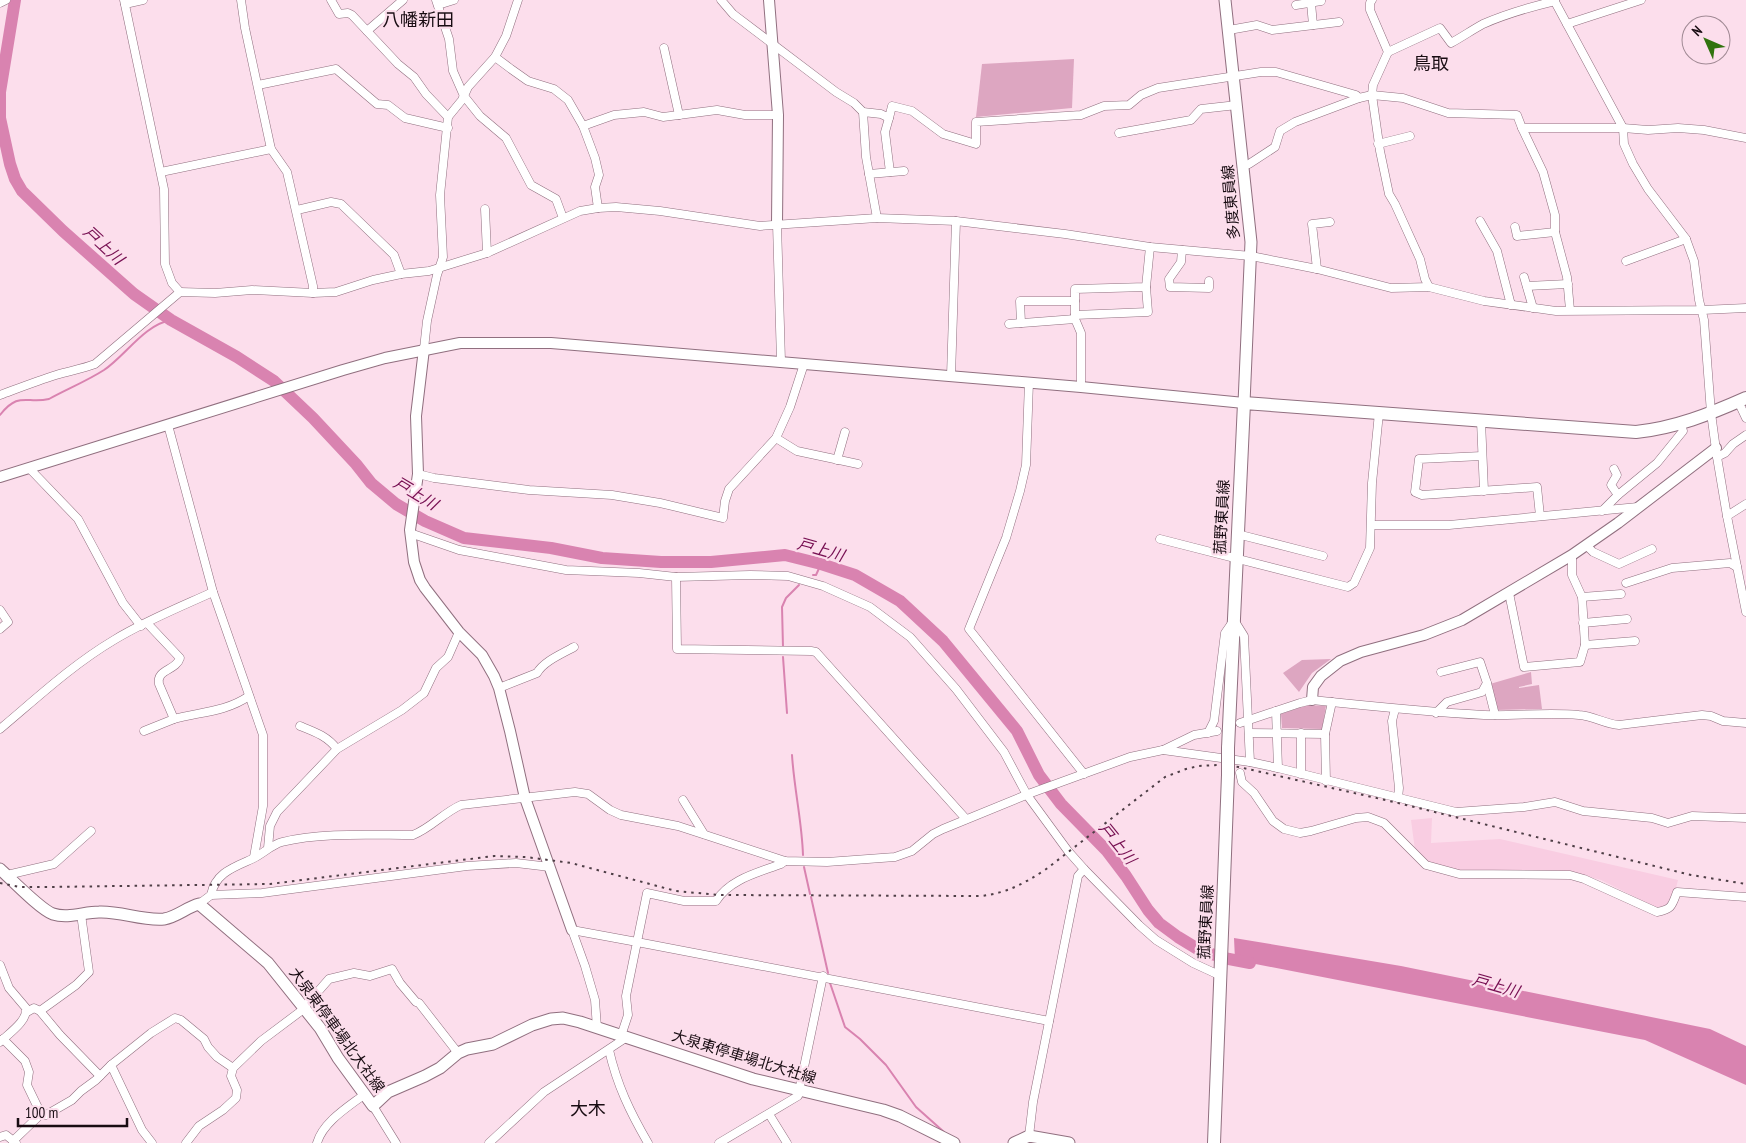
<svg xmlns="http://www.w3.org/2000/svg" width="1746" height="1143" viewBox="0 0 1746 1143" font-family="'PT Sans Narrow','Noto Sans JP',sans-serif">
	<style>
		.built { fill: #f9cde2 }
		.green { fill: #dda6c1 }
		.water { fill: #d983b0 }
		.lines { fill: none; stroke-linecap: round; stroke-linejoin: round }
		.stream { stroke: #d983b0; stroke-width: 2 }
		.river { stroke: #d983b0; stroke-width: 12 }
		.minor-casing { stroke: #906f7f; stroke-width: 9 }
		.tertiary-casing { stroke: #906f7f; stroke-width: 12 }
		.secondary-casing { stroke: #906f7f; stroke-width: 13 }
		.primary-casing { stroke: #906f7f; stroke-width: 14 }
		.minor { stroke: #fff; stroke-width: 8 }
		.tertiary { stroke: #fff; stroke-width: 10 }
		.secondary { stroke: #fff; stroke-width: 11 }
		.primary { stroke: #fff; stroke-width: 12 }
		.rail { stroke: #4e3e46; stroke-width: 2; stroke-dasharray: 2.5 5; stroke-linecap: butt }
		.primary-bridge-casing { stroke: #906f7f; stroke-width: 14; stroke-linecap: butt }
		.primary-bridge { stroke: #fff; stroke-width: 12 }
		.labels { text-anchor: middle; stroke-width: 4.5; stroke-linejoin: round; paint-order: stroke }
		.street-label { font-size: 15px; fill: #180c12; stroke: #fcdeec }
		.water-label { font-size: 16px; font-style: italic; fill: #760e51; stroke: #fcdeec }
		.quarter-label { font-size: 18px; fill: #180c12; stroke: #fcdeec }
	</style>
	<rect width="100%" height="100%" fill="#fcdeec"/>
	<!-- built -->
	<polygon class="built" points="1432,818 1431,843 1500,839 1678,880 1673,900 1667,908 1659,909 1601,880 1575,873 1451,870 1428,863 1415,850 1411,820"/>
	<!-- green -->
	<g class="green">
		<polygon points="1074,59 1072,108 976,117 982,64"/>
		<polygon points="1331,659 1312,673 1299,692 1283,673 1302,660"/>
		<polygon points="1531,672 1532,684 1519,687 1519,688 1539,685 1542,709 1496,710 1490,684"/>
		<polygon points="1308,705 1326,706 1322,729 1282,728 1281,714"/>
	</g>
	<!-- water -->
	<polygon class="water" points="1234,938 1401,966 1710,1029 1746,1046 1746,1085 1645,1040 1235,960"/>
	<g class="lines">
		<!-- stream -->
		<g class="stream">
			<path d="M0,415C19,391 26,404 49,399C67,389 87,381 104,370C126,355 144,325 171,320"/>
			<polyline points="813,575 816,575 821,564"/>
			<polyline points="783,647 782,607 786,598 799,585"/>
			<polyline points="783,657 787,713"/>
			<path d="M792,755C794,788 802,822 803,855"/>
			<polyline points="804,867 810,894"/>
			<polyline points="811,897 828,973"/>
			<polyline points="830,983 845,1027 860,1039 886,1065 916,1107 944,1132"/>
		</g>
		<!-- river -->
		<polyline class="river" points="15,0 0,92 0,118 10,164 15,179 22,191 63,231 134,294 171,320 237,357 274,381 313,418 356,464 371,483 396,504 425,521 464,538 551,548 602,558 661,562 711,562 785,555 821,564 855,575 900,601 943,641 1017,731 1039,775 1061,804 1107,851 1126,876 1148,910 1159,923 1178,937 1201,951 1229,959 1250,963"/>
		<defs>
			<g id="minor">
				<polyline points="124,0 164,189 165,264 172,283 180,292"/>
				<polyline points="241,0 245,28 271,149 287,172 313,286 313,293"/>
				<polyline points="331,0 339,14 348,13 352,15 398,64 414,77 426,94 448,117"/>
				<polyline points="436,0 449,39 453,71 464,96 480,116 506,138 531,185 556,199 563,218"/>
				<polyline points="721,0 733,14 836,92 854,103 863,112 881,114 889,118 892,106 912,111 943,134 976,144 976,122 1081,115 1104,106 1129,105 1141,95 1158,88 1261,72 1276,72 1356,95 1359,98"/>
				<polyline points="1372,0 1370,3 1370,10 1388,52 1373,85 1372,95 1380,151 1389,194 1395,204 1420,259 1425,279 1429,287"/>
				<polyline points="1554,0 1623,128 1624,144 1633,164 1648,189 1686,239 1694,261 1699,300 1704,320 1711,413 1717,457 1727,516 1746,612"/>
				<polyline points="0,3 6,0"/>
				<polyline points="1311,3 1313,25"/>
				<polyline points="125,4 143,0"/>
				<polyline points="438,5 454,0"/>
				<polyline points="1296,5 1321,1"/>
				<polyline points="1567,24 1641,0"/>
				<polyline points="1229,30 1257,25 1272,30 1339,22"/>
				<polyline points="367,31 403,0"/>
				<polyline points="664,48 679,115"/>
				<path d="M1388,52L1440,28L1451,43C1462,37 1472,30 1483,24C1506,14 1530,7 1555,1"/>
				<polyline points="495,57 511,69 528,81 554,89 568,100 583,126 595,158 599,175 595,187 598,208"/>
				<polyline points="258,85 336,69 377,104 388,105 405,118 448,128"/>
				<polyline points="863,112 866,157 877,218"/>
				<polyline points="889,118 885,132 890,172"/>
				<polyline points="583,126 614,115 644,112 663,117 717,110 745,115 778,115"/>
				<polyline points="1522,128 1543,172 1555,215 1555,232 1567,277 1570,310"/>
				<polyline points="1119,133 1191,120 1201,109 1237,105"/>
				<polyline points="1378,144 1410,136"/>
				<polyline points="1243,166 1249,164 1275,147 1280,131 1295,122 1359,98 1372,95 1403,98 1448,113 1517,115 1522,128 1623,128 1648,130 1678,128 1704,130 1746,138"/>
				<polyline points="161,172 271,149"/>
				<polyline points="869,174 904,171"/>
				<polyline points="485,209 487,253"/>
				<polyline points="297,210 331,202 341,204 394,255 401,274"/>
				<polyline points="1480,221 1497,251 1511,305"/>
				<polyline points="777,224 781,361"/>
				<polyline points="1515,227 1517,236 1555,232"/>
				<polyline points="1182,250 1181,262 1169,279 1170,287 1209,288 1209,281"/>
				<polyline points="1626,261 1686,239"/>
				<polyline points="1317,269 1312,224 1330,222"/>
				<polyline points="1524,277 1533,308"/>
				<polyline points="1527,286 1568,284"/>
				<polyline points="1075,315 1148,312 1146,287"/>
				<polyline points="1021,323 1020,301 1075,301"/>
				<polyline points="1009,324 1075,319"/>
				<polyline points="424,349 427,321 437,275 443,257 440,195 448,117 462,100 468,87 495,57 506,36 518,0"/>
				<polyline points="951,376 956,221"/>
				<polyline points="1029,382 1026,465 1020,491 1006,538 969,629 1084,774"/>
				<polyline points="1081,387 1081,333 1075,319 1075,289 1146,287 1150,247"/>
				<path d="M0,395C19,388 37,381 56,375C69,371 82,369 95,364L180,292L215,293L252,290L313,293L336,292L373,280L401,274L429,271L487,253L580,211L598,208L616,207L660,211L760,226L877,218L956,221L1065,234L1150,247L1251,256L1317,269L1391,288L1429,287L1484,301L1556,311L1702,310L1746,308"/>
				<polyline points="1738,401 1746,418"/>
				<polyline points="1481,421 1484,491"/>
				<polyline points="168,425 213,592 263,735 263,806 254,857"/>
				<polyline points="776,438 797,451 858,464"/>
				<polyline points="1482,456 1419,459 1415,492 1422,495 1537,487 1540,516"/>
				<polyline points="1717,457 1725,453 1733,444 1746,435"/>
				<polyline points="837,460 845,432"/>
				<polyline points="29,468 78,519 123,603 141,626"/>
				<polyline points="1614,469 1617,475 1611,485 1618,495"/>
				<polyline points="418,474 434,478 529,490 612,495 660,503 723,518 725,501 729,489 776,438 790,407 804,364"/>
				<polyline points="1602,511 1618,495 1657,463 1683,431 1681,424"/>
				<polyline points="1727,516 1746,504"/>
				<polyline points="1372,525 1449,525 1638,507"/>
				<polyline points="410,533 459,550 566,570 639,573 676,577 750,575 788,576 823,586 870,607 910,637 956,689 1004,752 1027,795 1068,851 1084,869 1139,925 1156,940 1193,963 1219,975"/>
				<polyline points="1237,534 1323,556"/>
				<polyline points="1160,539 1348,587 1354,583 1370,548 1372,483 1379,413"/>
				<polyline points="1586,545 1593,552 1619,564 1652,549"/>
				<polyline points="676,577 677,649 811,651 816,652 966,819"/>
				<polyline points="1626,583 1672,568 1730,563 1737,567"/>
				<polyline points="1509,593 1524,667 1580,662 1585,645 1582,597 1572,575 1572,555"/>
				<polyline points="1582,597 1621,594"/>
				<polyline points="0,610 8,622 0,629"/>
				<path d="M147,623L180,658C176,671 156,669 159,684L174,719C199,712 226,712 249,696"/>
				<polyline points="1583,623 1627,619"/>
				<polyline points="1585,645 1635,641"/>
				<polyline points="1487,683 1495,715"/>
				<path d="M499,688L537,673C544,661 562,654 574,647"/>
				<polyline points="1395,709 1392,721 1399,788 1398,798"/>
				<polyline points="1276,711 1278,768"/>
				<polyline points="1436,713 1447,702 1482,692 1487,683 1480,662 1441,672"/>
				<path d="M1240,723L1300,703L1312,700C1369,706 1426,712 1484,715C1516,716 1547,712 1579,715C1594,716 1605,724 1619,725L1702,715L1711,716L1723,721L1746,723"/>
				<path d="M300,726C315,732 327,736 337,749"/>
				<path d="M0,729C37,698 72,665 114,640C145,621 180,607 213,592"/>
				<polyline points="144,731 174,719"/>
				<polyline points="1208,733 1214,721 1225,633 1234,620 1244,636 1250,762"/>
				<polyline points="1249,733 1325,734"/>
				<polyline points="1301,733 1301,774"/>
				<polyline points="1163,750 1250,762 1278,768 1456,812 1524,807 1555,802 1583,811 1652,818 1668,823 1692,816 1746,818"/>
				<path d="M1240,773L1242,782L1254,793L1273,821L1284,829L1300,833L1311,831L1356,818L1368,817L1384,823L1426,865L1459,874L1570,875L1584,879L1657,912C1672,909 1672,906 1677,892L1746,897"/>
				<polyline points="1326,781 1325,734 1332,702"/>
				<polyline points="683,800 704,834"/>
				<polyline points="268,848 270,826 277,812 337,749 402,710 424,693 436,668 448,657 459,632"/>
				<path d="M785,861L781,864C757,873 730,879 716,901H684L647,893L637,942L1049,1021"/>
				<polyline points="7,875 54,864 91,831"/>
				<path d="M211,895C215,873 234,867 252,859C263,854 271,845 282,842C321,832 372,835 413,835C431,828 443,813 461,805L575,792L588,794L610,810L621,815L678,826L785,861L827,862L895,857L912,851L933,834L943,829L1031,793L1130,757L1163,750L1194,735L1217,731"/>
				<polyline points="199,904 211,895 262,893 467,866 516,863 550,867"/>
				<polyline points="572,930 637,942 626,996 628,1015 621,1036"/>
				<polyline points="572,930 585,966 595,1000 597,1028"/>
				<path d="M0,965L9,988L26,1008C28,1021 8,1034 0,1042"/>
				<polyline points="40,1011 76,985 89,972 81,914"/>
				<polyline points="27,1012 34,1008 40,1011 60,1035 100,1076"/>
				<polyline points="3,1039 25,1061 29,1072 27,1085 41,1114 13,1141"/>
				<path d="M609,1050C617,1085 630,1112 648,1143"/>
				<polyline points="373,1106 396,1143"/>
				<polyline points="41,1114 46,1115 72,1100 81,1091 96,1080 111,1065"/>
				<polyline points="769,1114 787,1143"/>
				<polyline points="1029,1136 1033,1102 1078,876 1084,869"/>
				<polyline points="0,1137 6,1135 16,1143"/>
				<polyline points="152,1143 142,1130 111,1065 151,1033 175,1018 181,1020 204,1039 208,1047 217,1057 233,1068"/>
				<polyline points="186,1143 199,1126 223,1110 236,1098 237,1090 231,1076 233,1068 261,1041 301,1011 329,979 354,973 370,976 392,969 400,983 416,1002 419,1003 458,1053"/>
				<path d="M317,1143C323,1122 348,1107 365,1094"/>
				<polyline points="489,1143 544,1092 627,1037"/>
				<polyline points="719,1143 798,1096 823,976"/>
			</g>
			<g id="tertiary">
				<polyline points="769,0 778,115 777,224"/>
				<polyline points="424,349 416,416 418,474 410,530 414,562 420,580 425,588 459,632 482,655 494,676 499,688 510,731 525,798 572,930"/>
				<polyline points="0,477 343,370 385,358 460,343 551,343 1081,387 1244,403"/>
				<polyline points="1312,700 1313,687 1321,676 1340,661 1361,652 1424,635 1462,620 1572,555 1618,523 1716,448"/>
			</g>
			<g id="secondary">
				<polyline points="1225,0 1251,242 1244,403"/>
				<path d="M0,869C11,879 41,910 53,914C68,919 84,912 99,912C121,911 142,921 164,919C177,917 187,907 199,904L268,963L320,1028L338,1058L373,1106L388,1092L425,1076L440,1068L458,1053L467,1049L493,1044L532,1025L551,1019L563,1018L580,1022L753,1079L883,1110L900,1116L954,1143"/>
				<polyline points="1014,1143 1029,1136 1069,1143"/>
			</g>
			<g id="primary">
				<path d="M1228,748L1244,403L1636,432C1675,428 1710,414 1746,398"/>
				<polyline points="1214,1143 1228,775"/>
			</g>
		</defs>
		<!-- minor casing -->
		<use href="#minor" class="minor-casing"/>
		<!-- tertiary casing -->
		<use href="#tertiary" class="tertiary-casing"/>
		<!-- secondary casing -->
		<use href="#secondary" class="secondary-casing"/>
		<!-- primary casing -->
		<use href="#primary" class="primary-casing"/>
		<!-- minor -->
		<use href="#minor" class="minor"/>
		<!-- tertiary -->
		<use href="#tertiary" class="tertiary"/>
		<!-- secondary -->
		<use href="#secondary" class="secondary"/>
		<!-- primary -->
		<use href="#primary" class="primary"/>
		<!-- rail -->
		<path class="rail" d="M0,883L20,887H47L270,884L494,856L526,857L571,863L676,891L719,895L981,896C1007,893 1023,884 1045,870L1165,777L1186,769L1199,766L1217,765L1239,767L1394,802L1691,875L1746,884"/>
		<defs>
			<polyline id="primary-bridge" points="1228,775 1228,748"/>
		</defs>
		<!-- primary-bridge casing -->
		<use href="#primary-bridge" class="primary-bridge-casing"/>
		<!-- primary-bridge -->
		<use href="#primary-bridge" class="primary-bridge"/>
	</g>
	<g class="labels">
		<!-- street labels -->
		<g class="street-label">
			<text transform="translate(1231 202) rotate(-95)" y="5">多度東員線</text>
			<text transform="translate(1222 517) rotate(-87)" y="5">菰野東員線</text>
			<text transform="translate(1206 922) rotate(-87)" y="5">菰野東員線</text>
			<text transform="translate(337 1030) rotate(54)" y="5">大泉東停車場北大社線</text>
			<text transform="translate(744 1057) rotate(17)" y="5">大泉東停車場北大社線</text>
		</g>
		<!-- water labels -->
		<g class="water-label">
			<text transform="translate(104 245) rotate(43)" y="6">戸上川</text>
			<text transform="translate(416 493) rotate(31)" y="6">戸上川</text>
			<text transform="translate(821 549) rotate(16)" y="6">戸上川</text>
			<text transform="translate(1118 843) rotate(51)" y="6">戸上川</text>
			<text transform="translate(1496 985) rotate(16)" y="6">戸上川</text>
		</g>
		<!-- quarter labels -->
		<g class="quarter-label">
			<text x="418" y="26">八幡新田</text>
			<text x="1431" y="70">鳥取</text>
			<text x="588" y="1115">大木</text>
		</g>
	</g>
	<!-- north arrow -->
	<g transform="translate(1706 40) rotate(315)"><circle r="24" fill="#fcdeec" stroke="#a18a95"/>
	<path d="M0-4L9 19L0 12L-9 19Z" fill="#31730e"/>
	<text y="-8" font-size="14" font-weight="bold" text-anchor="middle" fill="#180c12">N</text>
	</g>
	<!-- scale -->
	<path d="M18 1118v8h109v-8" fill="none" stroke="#180c12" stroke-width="2.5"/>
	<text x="25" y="1118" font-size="15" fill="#180c12" stroke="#fcdeec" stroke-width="4" paint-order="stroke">100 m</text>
</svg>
